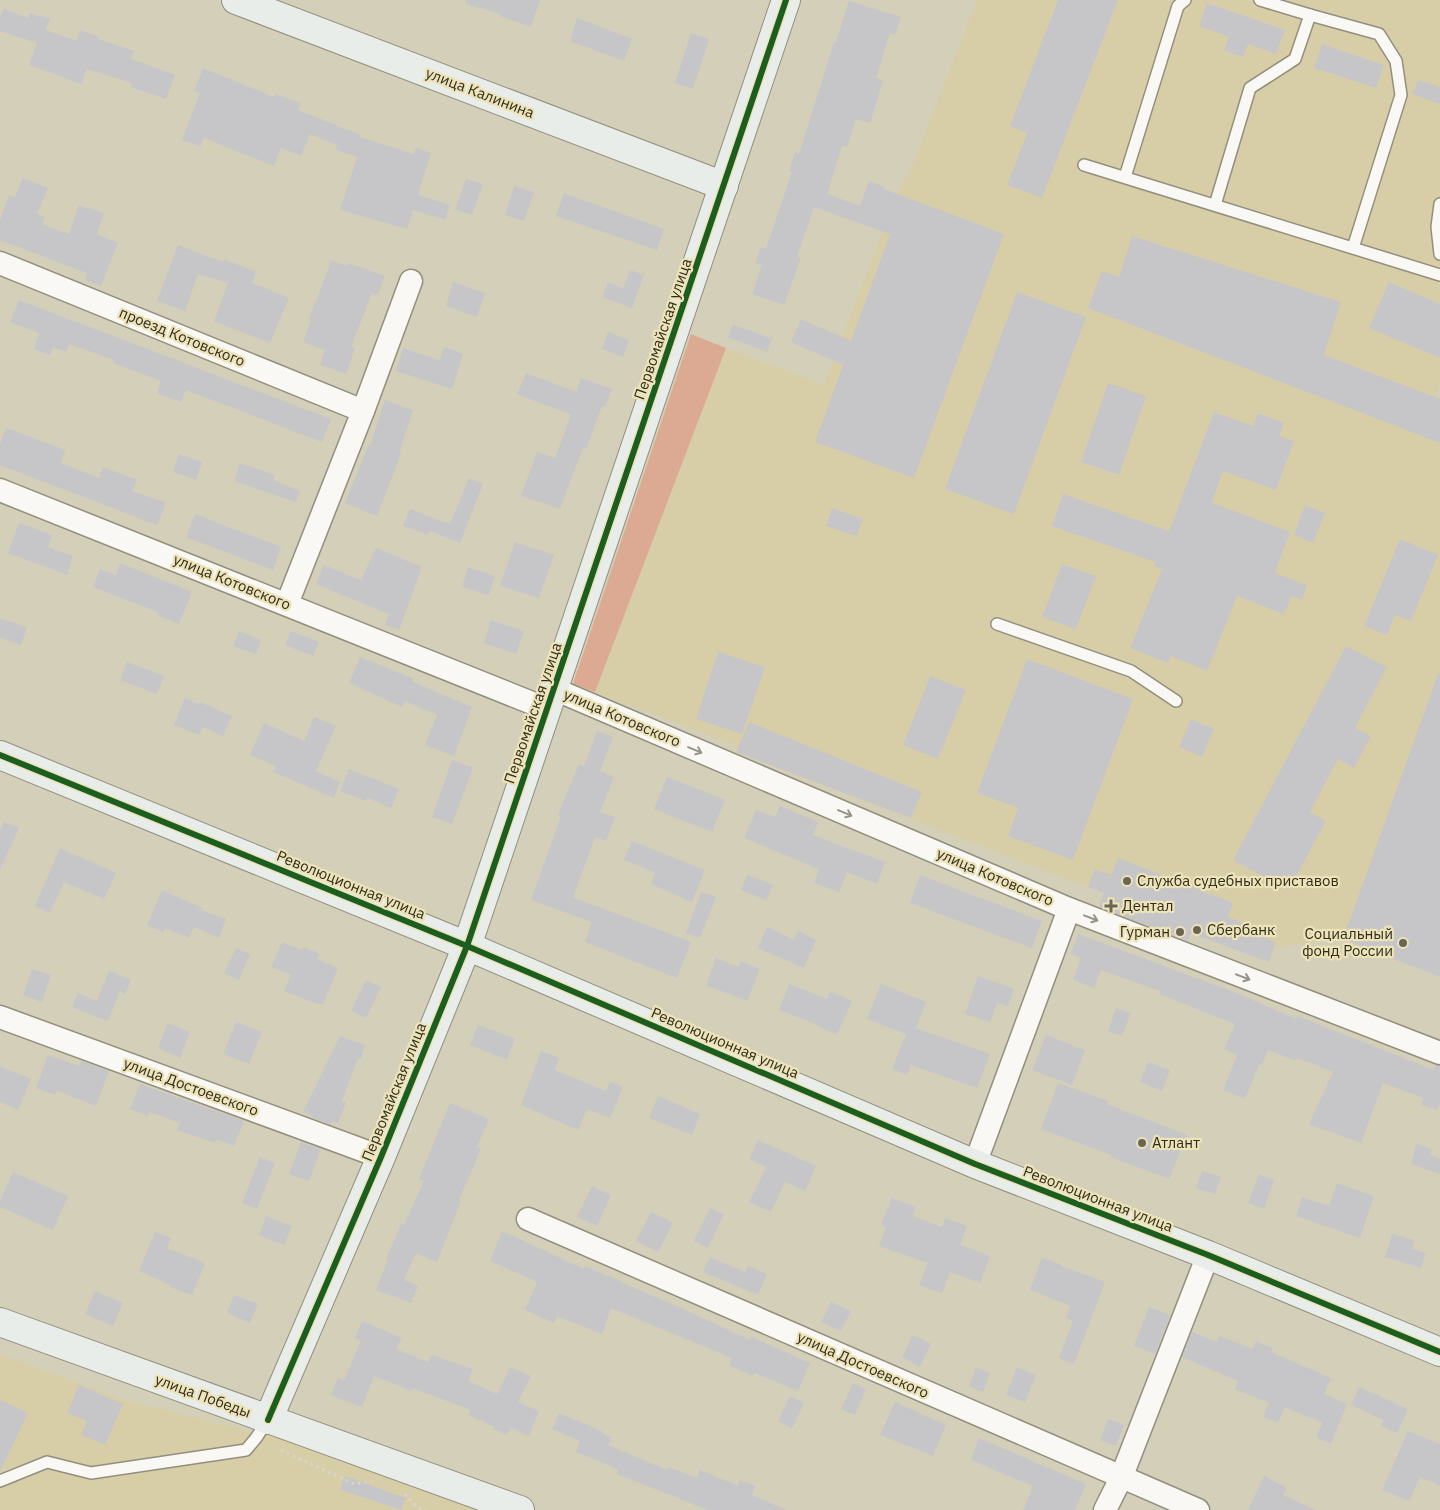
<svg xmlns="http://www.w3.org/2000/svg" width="1440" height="1510" viewBox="0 0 1440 1510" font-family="'IBM Plex Sans',sans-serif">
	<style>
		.built { fill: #d7cea8 }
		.green { fill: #dcaa92 }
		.building { fill: #c6c6c8 }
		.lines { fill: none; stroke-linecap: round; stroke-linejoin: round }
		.lane-casing { stroke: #938f7d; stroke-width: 14 }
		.street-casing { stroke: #938f7d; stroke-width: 25 }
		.secondary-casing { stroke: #938f7d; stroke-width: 30 }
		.path { stroke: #d7d5ce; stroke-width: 3; stroke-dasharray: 2.5 4; stroke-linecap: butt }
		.lane { stroke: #f9f8f4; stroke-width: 11 }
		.street { stroke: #f9f8f4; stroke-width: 22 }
		.secondary { stroke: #e8edea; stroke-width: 28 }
		.cycleway-casing { stroke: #ede3b9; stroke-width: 9 }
		.cycleway { stroke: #1b5e20; stroke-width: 6 }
		.oneway { stroke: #959288 }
		.poi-dot { fill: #6a6653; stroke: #ede3b9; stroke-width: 2 }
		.labels { text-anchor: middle; stroke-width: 4.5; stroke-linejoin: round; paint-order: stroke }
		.street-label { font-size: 15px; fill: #312d1d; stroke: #ede3b9 }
		.poi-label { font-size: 15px; fill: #312d1d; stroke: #ede3b9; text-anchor: start }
	</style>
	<rect width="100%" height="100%" fill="#d4cfb8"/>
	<!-- built -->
	<g class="built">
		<polygon points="977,0 1440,0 1440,384 1435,396 1440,399 1440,977 1343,939 1278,947 1275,943 1269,962 1218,943 1233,903 1118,858 1111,875 1095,869 1088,887 736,752 737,746 595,692 726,348 824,385 897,194 913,164"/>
		<polygon points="0,1354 124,1400 310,1446 491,1510 0,1510"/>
	</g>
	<!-- green -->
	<polygon class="green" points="691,334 726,348 595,692 573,684"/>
	<!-- building -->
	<g class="building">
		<polygon points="466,0 540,0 531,27 500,16 501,14 466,4"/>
		<polygon points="1058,0 1118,0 1042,198 1007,185 1027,133 1010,126"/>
		<polygon points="849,1 901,17 895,35 890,33 876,78 883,80 870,123 856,119 847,147 842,146 827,194 860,206 869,181 885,187 884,189 1004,234 914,478 815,442 843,365 791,342 801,319 851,341 890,234 814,207 797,257 801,258 784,305 752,294 762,265 755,263 761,247 766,249 792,172 789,171 795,152 799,154 834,42 836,42"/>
		<polygon points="1207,3 1285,30 1276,54 1248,44 1243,57 1224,50 1229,37 1199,26"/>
		<polygon points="4,9 28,18 30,13 50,19 46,30 76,41 81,30 99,37 98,39 134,51 131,59 175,75 166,99 131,87 132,83 87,69 81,84 29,65 37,43 0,31 0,18"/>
		<polygon points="577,18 632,39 624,61 570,41"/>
		<polygon points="691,33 709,39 693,89 675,83"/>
		<polygon points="1322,44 1384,65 1376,88 1314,68"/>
		<polygon points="203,68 274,97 276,94 300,103 298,110 361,135 360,137 414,154 416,148 431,153 418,195 450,205 445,220 413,210 407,229 340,210 357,157 335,149 337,145 310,134 301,156 281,148 274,166 204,138 200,147 182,140 200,93 194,91"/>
		<polygon points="1418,80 1440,87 1440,104 1412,94"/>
		<polygon points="23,178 48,188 37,214 45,217 42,224 69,234 79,205 104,213 97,234 118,243 101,286 85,280 87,273 0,240 0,220 9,195 15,197"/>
		<polygon points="466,179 483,184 472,215 455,209"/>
		<polygon points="514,186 534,192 524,221 505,215"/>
		<polygon points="564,193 664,229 657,250 556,216"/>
		<polygon points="1132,236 1341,302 1324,355 1440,399 1440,443 1088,308 1102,271 1119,277"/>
		<polygon points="178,245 223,262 224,259 256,272 252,283 289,298 270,343 214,321 228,283 198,274 185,311 157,301"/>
		<polygon points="331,261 348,266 349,263 385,276 378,295 372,293 351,347 355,348 346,374 320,365 325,350 303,342 311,320 309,319 315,302 316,302"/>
		<polygon points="630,270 644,275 632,308 602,297 608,282 623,288"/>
		<polygon points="453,282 485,293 477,317 446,306"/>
		<polygon points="1389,282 1440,304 1440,358 1369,328"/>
		<polygon points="1017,292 1086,317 1014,514 945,489"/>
		<polygon points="19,300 331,419 322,442 186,390 181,402 157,393 161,381 113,363 114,360 69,344 66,352 53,347 50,355 34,349 39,333 10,322"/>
		<polygon points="733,324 772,339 767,352 728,337"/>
		<polygon points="608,332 629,340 623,357 602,349"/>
		<polygon points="444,347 463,354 452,389 396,371 403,348 440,360"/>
		<polygon points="526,373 576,392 581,378 612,389 605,407 602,406 586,449 583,448 560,509 521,496 537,452 555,458 571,415 517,394"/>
		<polygon points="1108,383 1146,396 1119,475 1081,462"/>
		<polygon points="385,400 413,410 399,453 401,454 377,516 345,503 368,446 370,446"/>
		<polygon points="1214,412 1253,426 1258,413 1284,423 1279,436 1294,441 1276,490 1223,471 1212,503 1290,532 1275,573 1307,585 1302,600 1292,596 1284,614 1237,596 1207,671 1171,656 1168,663 1130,648 1162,569 1154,566 1155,562 1052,526 1063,494 1169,531"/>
		<polygon points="6,428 65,450 61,463 99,478 103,467 137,480 132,491 166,503 157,525 0,465 0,444"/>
		<polygon points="179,454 202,462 196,480 173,472"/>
		<polygon points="240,463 275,475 273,480 300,491 296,502 234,481"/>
		<polygon points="469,478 483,484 460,543 430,531 428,535 403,526 410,509 450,524"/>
		<polygon points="1305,505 1325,513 1313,543 1294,535"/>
		<polygon points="832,508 863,519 857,536 826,526"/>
		<polygon points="195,514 281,547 273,570 186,537"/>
		<polygon points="19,523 52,535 48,547 73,556 67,575 8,553"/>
		<polygon points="1400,539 1438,555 1411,621 1395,615 1387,635 1364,626"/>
		<polygon points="515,542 554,555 539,598 500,586"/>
		<polygon points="376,548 422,567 399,630 385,625 389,614 316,584 324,565 361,580"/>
		<polygon points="120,563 192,592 179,624 157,615 158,612 93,587 100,569 116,575"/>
		<polygon points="1062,564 1096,576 1076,629 1042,617"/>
		<polygon points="468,567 495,576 489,595 462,587"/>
		<polygon points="0,618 27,628 21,645 0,637"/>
		<polygon points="491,620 524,631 516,654 484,643"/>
		<polygon points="239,631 261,640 256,654 233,646"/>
		<polygon points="291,631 319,642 313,656 285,645"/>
		<polygon points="1346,646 1387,667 1355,728 1371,736 1354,768 1338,759 1310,812 1326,821 1289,890 1233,860"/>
		<polygon points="718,652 765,667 742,734 696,719"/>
		<polygon points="360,657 414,679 413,682 472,707 454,756 425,745 437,715 405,701 402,707 349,683"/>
		<polygon points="1027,659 1133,699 1073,860 1008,836 1018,808 977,793"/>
		<polygon points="127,662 164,676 157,694 120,680"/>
		<polygon points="1438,674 1440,674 1440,977 1343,939"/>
		<polygon points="930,676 966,690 938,759 903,745"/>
		<polygon points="185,698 199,704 200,702 232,716 223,736 203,727 199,735 174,725"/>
		<polygon points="314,717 336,726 316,771 340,782 334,798 273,772 276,766 250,755 264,723 304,741"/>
		<polygon points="1191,719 1214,729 1202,757 1179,747"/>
		<polygon points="749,722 922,792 911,818 736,752"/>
		<polygon points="597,731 613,737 600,771 614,777 600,812 615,817 606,841 595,837 573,897 691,942 677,978 585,942 592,922 531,900 561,816 558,815 579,764 584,766"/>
		<polygon points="452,760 473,768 452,824 432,817"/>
		<polygon points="349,769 399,789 391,808 368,798 366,801 340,791"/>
		<polygon points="667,777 725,800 712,832 654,809"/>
		<polygon points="780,806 818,822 813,835 885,862 877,884 847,872 839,892 814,883 819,869 744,838 756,810 775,817"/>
		<polygon points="4,822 19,828 0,870 0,831"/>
		<polygon points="632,841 705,870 692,902 651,884 655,873 624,860"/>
		<polygon points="60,848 116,873 104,899 64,882 50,913 35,906"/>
		<polygon points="1118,858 1233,903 1228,917 1269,933 1267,938 1275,943 1269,962 1191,933 1188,941 1099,907 1104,893 1088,887 1095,869 1111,875"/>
		<polygon points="747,875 773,885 766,900 741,890"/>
		<polygon points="920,875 1042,921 1032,948 910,903"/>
		<polygon points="162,890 202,908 201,910 226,919 219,938 194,927 189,938 165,928 163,932 147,925"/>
		<polygon points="701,892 716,897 700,938 686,933"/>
		<polygon points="767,927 794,940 798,931 816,940 804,968 758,948"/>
		<polygon points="1078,934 1234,992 1296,1019 1297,1016 1434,1070 1436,1065 1440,1066 1440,1104 1437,1110 1421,1105 1424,1098 1383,1083 1361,1143 1309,1124 1333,1072 1297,1058 1296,1061 1268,1050 1262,1065 1259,1064 1245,1099 1223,1090 1237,1055 1224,1049 1235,1024 1159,994 1160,991 1101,970 1094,988 1073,980 1081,958 1071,954"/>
		<polygon points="282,942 302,950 304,947 320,954 317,959 338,968 323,1004 317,1004 284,991 291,975 271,967"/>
		<polygon points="236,948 250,954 239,980 224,973"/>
		<polygon points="716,958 738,967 741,961 760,969 747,1001 706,985"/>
		<polygon points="32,969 51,975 42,1002 23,995"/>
		<polygon points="109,971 131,980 125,994 120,991 108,1021 72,1007 78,993 97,1001"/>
		<polygon points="978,976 1014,989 1008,1006 997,1003 990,1022 965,1014"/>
		<polygon points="366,980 381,987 366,1018 351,1011"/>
		<polygon points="789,984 827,999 830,991 852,1001 837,1035 815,1025 816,1024 779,1010"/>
		<polygon points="881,984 926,1002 916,1028 990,1054 977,1088 911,1065 907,1075 892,1069 906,1034 867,1019"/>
		<polygon points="1116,1008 1131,1013 1122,1036 1108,1031"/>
		<polygon points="236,1022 262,1032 249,1064 223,1054"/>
		<polygon points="168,1023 190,1032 180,1058 158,1048"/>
		<polygon points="478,1025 515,1039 507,1060 470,1045"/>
		<polygon points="1046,1035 1085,1050 1072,1085 1032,1070"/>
		<polygon points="340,1036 365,1045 361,1059 358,1058 342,1101 346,1103 338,1123 332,1121 331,1125 311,1117 312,1115 303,1112"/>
		<polygon points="541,1051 559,1058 555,1070 606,1091 610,1082 623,1087 610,1118 587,1109 578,1130 521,1105"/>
		<polygon points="48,1055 79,1066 81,1061 109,1071 96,1106 57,1091 55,1095 36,1088"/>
		<polygon points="1148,1062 1170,1070 1162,1091 1140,1082"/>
		<polygon points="0,1066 31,1079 18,1110 0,1102"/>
		<polygon points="1058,1083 1108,1101 1107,1104 1187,1135 1169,1179 1111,1157 1112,1155 1041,1129"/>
		<polygon points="140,1084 244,1121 234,1146 216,1139 215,1143 177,1130 180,1123 149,1112 148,1116 130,1109"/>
		<polygon points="658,1096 700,1114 692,1135 649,1118"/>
		<polygon points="450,1103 489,1119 477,1147 481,1149 459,1200 461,1201 437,1262 416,1253 404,1280 418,1286 411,1303 376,1290 388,1259 386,1259 401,1224 404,1225 424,1181 419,1179"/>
		<polygon points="758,1140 816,1166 805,1191 785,1182 771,1212 749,1202 766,1167 749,1159"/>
		<polygon points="301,1142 321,1149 309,1181 289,1174"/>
		<polygon points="1416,1144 1432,1149 1430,1155 1440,1159 1440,1174 1411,1164"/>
		<polygon points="260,1157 275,1163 257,1209 242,1203"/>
		<polygon points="1202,1171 1221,1177 1215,1194 1196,1188"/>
		<polygon points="13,1172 68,1196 53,1230 0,1207 0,1201"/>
		<polygon points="1259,1174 1274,1180 1264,1209 1248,1203"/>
		<polygon points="1337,1183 1374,1196 1360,1238 1296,1216 1302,1197 1329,1206"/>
		<polygon points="592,1186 611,1195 597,1226 577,1217"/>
		<polygon points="892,1198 916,1207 912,1216 942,1227 945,1218 967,1226 960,1245 990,1256 980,1283 950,1272 942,1293 919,1285 928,1263 879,1246 886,1227 881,1225"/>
		<polygon points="710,1208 724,1214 708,1248 694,1241"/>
		<polygon points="651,1212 673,1223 658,1252 636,1241"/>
		<polygon points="266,1216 292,1226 284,1245 259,1235"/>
		<polygon points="502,1231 584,1269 585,1266 623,1282 623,1283 681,1308 750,1340 751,1337 810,1363 798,1391 754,1373 753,1376 729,1365 732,1358 611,1308 602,1334 557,1316 554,1323 525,1310 537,1282 490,1261"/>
		<polygon points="155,1232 171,1238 167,1248 205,1263 192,1295 170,1287 171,1285 139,1271"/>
		<polygon points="1392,1234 1414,1240 1412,1249 1426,1253 1421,1268 1385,1257"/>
		<polygon points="710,1257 745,1272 748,1266 767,1274 758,1295 703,1272"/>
		<polygon points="1042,1258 1062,1265 1061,1266 1105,1282 1074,1364 1059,1358 1073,1321 1066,1318 1070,1306 1030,1290"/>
		<polygon points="95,1291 123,1303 113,1326 85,1314"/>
		<polygon points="234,1295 258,1304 250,1323 227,1313"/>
		<polygon points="831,1302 851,1311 841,1331 821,1322"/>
		<polygon points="1149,1307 1170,1315 1155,1354 1134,1346"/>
		<polygon points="362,1321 402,1338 396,1349 428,1362 432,1355 473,1369 468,1381 497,1394 510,1367 531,1376 518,1402 539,1411 529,1436 511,1428 507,1435 494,1429 495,1427 468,1415 471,1410 413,1388 412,1391 374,1376 362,1407 331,1395 338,1378 344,1380 361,1341 355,1338"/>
		<polygon points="1192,1332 1217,1342 1219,1336 1253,1349 1256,1341 1273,1348 1271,1352 1331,1378 1324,1394 1347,1404 1331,1444 1316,1437 1322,1423 1285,1407 1278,1423 1263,1417 1269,1403 1235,1389 1238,1381 1182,1357"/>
		<polygon points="913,1335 931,1344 920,1367 902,1357"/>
		<polygon points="1017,1367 1036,1375 1025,1402 1006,1395"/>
		<polygon points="976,1368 990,1373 983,1392 969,1386"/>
		<polygon points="853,1383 866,1389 855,1415 841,1409"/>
		<polygon points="79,1385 123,1404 105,1445 81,1435 87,1421 67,1413"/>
		<polygon points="1359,1387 1408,1409 1397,1433 1381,1426 1384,1420 1351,1405"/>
		<polygon points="790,1396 804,1403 792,1428 778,1421"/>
		<polygon points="0,1400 28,1413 0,1472"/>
		<polygon points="895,1402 946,1425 933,1456 880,1435"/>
		<polygon points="559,1413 603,1432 603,1434 611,1437 608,1445 667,1470 668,1467 697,1478 700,1470 738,1486 740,1480 755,1486 752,1495 787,1510 708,1510 617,1474 618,1470 613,1467 576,1452 580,1441 552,1429"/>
		<polygon points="1108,1419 1124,1425 1116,1446 1100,1440"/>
		<polygon points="1408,1431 1440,1444 1440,1486 1420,1477 1409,1501 1382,1490"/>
		<polygon points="979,1438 1086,1484 1075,1510 1023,1510 1033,1486 971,1460"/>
		<polygon points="345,1476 406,1498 401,1510 340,1490"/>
		<polygon points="1264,1476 1287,1488 1283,1495 1316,1510 1248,1510"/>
	</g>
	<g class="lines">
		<defs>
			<g id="lane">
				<polyline points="1260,0 1310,15"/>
				<polyline points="1084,165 1440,275"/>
				<polyline points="1125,177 1178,6 1185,0"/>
				<polyline points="1440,204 1437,227 1440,254"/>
				<polyline points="1215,205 1250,88 1295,59 1310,15 1379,34 1396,61 1401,95 1353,248"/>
				<polyline points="997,624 1131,671 1176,701"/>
				<polyline points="0,1481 47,1462 91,1473 246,1450 256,1438 268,1420"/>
			</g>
			<g id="street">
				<polyline points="0,263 363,411 287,604"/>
				<polyline points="363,411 411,281"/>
				<polyline points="0,490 547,709"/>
				<polyline points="554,689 1069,909 1440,1053"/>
				<polyline points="0,1017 381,1157"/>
				<polyline points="975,1164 1069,909"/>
				<polyline points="528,1219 1198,1510"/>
				<polyline points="1105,1510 1121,1478 1208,1255"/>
			</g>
			<g id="secondary">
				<polyline points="236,0 724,186"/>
				<polyline points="0,755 467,946 975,1164 1208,1255 1440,1352"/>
				<polyline points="0,1322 520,1510"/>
				<polyline points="268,1420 381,1157 467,946 786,0"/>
			</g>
		</defs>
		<!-- lane casing -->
		<use href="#lane" class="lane-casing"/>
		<!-- street casing -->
		<use href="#street" class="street-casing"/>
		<!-- secondary casing -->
		<use href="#secondary" class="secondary-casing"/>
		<!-- path -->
		<g class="path">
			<polyline points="281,1450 354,1484 372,1481"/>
			<polyline points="405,1494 417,1507 426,1510"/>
		</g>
		<!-- lane -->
		<use href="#lane" class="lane"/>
		<!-- street -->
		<use href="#street" class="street"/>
		<!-- secondary -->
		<use href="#secondary" class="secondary"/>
		<defs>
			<g id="cycleway">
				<polyline points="0,755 467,946 975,1164 1208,1255 1440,1352"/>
				<polyline points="268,1420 381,1157 467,946 786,0"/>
			</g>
		</defs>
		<!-- cycleway casing -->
		<use href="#cycleway" class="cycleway-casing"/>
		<!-- cycleway -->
		<use href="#cycleway" class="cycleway"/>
	</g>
	<!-- one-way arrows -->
	<defs><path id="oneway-shaft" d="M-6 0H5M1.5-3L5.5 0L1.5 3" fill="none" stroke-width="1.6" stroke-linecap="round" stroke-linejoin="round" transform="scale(1.25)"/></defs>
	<g class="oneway">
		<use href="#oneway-shaft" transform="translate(695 750) rotate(23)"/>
		<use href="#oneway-shaft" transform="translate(845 813) rotate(23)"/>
		<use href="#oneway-shaft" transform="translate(1091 918) rotate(21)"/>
		<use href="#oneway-shaft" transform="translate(1243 977) rotate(21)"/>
	</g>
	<!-- markers -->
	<g class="poi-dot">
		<circle cx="1127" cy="881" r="5"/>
		<path d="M1108.5 898.5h5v5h5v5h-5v5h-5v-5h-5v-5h5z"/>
		<circle cx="1197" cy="930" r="5"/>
		<circle cx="1180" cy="932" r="5"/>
		<circle cx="1403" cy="943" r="5"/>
		<circle cx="1142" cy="1143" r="5"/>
	</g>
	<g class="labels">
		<!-- street labels -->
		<g class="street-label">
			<text transform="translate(480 93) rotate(21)" y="5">улица Калинина</text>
			<text transform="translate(663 329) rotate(-71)" y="5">Первомайская улица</text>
			<text transform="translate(182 337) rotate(22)" y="5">проезд Котовского</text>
			<text transform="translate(232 582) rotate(22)" y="5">улица Котовского</text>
			<text transform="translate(533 713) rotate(-71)" y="5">Первомайская улица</text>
			<text transform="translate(622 718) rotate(23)" y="5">улица Котовского</text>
			<text transform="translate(995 877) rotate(23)" y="5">улица Котовского</text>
			<text transform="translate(351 885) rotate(22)" y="5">Революционная улица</text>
			<text transform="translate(725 1043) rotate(23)" y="5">Революционная улица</text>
			<text transform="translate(191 1087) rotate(20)" y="5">улица Достоевского</text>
			<text transform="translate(394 1092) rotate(-68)" y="5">Первомайская улица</text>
			<text transform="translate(1098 1199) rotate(21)" y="5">Революционная улица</text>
			<text transform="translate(863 1365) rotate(24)" y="5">улица Достоевского</text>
			<text transform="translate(203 1396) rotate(20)" y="5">улица Победы</text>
		</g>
		<!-- poi labels -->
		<g class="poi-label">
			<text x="1137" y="886">Служба судебных приставов</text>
			<text x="1122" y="911">Дентал</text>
			<text x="1207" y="935">Сбербанк</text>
			<text x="1170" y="937" text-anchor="end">Гурман</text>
			<text x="1393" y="939" text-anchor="end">Социальный<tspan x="1393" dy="17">фонд России</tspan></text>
			<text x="1152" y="1148">Атлант</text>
		</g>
	</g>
</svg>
